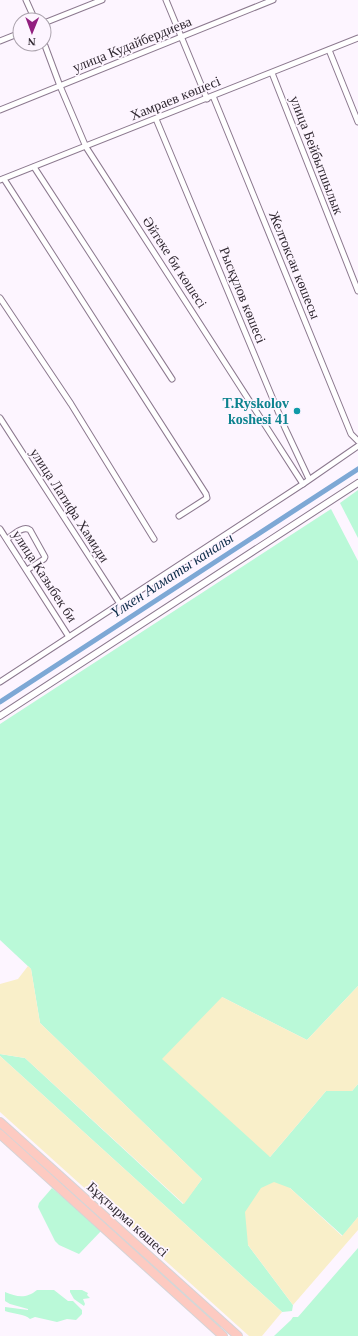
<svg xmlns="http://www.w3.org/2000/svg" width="358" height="1336" viewBox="0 0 358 1336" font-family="'Times New Roman',serif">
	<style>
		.green { fill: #baf9d8 }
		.sand { fill: #f9efc9 }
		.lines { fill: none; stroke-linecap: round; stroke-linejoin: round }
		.canal { stroke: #7da8d5; stroke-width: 5 }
		.minor-casing { stroke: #8c798f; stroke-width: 7 }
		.tertiary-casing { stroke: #8c798f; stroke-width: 8 }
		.primary-casing { stroke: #d6d4d6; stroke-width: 10 }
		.minor { stroke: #fff; stroke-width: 5 }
		.tertiary { stroke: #fff; stroke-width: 6 }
		.primary { stroke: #fdcac1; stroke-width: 8 }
		.culture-dot { fill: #0f9aa8; stroke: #fdf5ff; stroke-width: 1.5 }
		.labels { text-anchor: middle; stroke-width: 3.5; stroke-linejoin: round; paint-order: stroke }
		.street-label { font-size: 14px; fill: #312932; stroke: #fdf5ff }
		.culture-label { font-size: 14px; font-weight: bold; fill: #0d838f; stroke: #fdf5ff; text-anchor: end }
		.water-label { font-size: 15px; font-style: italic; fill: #0a2a48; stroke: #fdf5ff }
	</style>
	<rect width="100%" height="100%" fill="#fdf5ff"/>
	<!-- green -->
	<g class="green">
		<polygon points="358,490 358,538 340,503"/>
		<polygon points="331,509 358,561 358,986 307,1040 222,997 270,1157 326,1091 352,1091 358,1084 358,1217 343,1236 290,1188 248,1245 293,1305 292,1311 282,1312 0,1056 0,1054 25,1058 183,1204 202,1179 40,1023 31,969 0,940 0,724"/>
		<polygon points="0,1126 221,1326 221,1327 217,1327 0,1130"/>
		<polygon points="52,1188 102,1230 79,1254 59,1245 55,1241 38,1207 39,1203"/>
		<polygon points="358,1248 358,1336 274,1336 291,1320 293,1317 298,1317"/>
		<path d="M37,1290H54L68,1301H73L82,1310V1314L76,1320L67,1319L57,1322L35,1317L30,1319C25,1314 13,1314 5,1311V1307L28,1310V1309L10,1304L5,1301V1292C17,1297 26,1299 37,1290Z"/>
		<polygon points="70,1290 82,1290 88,1293 87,1295 90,1298 83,1299 85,1304 84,1306 74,1299 70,1292"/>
	</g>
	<!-- sand -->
	<g class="sand">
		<polygon points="28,966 31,969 40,1023 202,1179 184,1204 25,1058 0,1054 0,984 18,979"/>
		<polygon points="358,986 358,1084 352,1091 326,1091 270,1157 162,1059 222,997 307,1040"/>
		<polygon points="0,1056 282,1312 262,1336 249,1336 0,1112"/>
		<polygon points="274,1182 290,1188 342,1236 358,1217 358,1230 293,1305 248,1245 245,1212 261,1188"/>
	</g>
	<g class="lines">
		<!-- canal -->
		<polyline class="canal" points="0,702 358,469"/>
		<defs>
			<g id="minor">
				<polyline points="26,0 35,20"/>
				<polyline points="166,0 207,99"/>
				<polyline points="44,23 102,0"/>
				<polyline points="0,41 20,33"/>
				<polyline points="44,43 60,86 86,147 303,484"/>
				<polyline points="329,50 358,122"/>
				<polyline points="272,73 358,291"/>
				<polyline points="213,96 351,434 358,441"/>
				<polyline points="0,110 273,0"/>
				<polyline points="156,119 285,428 309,479"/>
				<polyline points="34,167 172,379"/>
				<polyline points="4,179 206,494 207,498 204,500 179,516"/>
				<polyline points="0,180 358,38"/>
				<polyline points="0,298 71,404 154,539"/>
				<polyline points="0,418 120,604"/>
				<polyline points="0,529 69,637"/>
				<path d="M7,539C13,535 23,525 30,530L45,557L44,559L27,570"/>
				<polyline points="0,682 303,484 358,446"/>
			</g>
			<polyline id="tertiary" points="0,716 358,483"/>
			<g id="primary">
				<polyline points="0,1122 238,1336"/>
				<polyline points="0,1134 223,1336"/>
			</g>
		</defs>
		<!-- minor casing -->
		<use href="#minor" class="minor-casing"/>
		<!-- tertiary casing -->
		<use href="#tertiary" class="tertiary-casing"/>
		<!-- primary casing -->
		<use href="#primary" class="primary-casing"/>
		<!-- minor -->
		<use href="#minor" class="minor"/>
		<!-- tertiary -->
		<use href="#tertiary" class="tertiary"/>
		<!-- primary -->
		<use href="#primary" class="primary"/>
	</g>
	<!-- markers -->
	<circle class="culture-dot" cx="297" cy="411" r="4"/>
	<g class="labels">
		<!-- street labels -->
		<g class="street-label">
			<text transform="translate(132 44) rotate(-22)" y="5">улица Кудайбердиева</text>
			<text transform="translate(175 98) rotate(-22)" y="5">Хамраев көшесі</text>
			<text transform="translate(317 155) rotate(69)" y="5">улица Бейбытшылык</text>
			<text transform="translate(175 262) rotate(57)" y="5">Әйтеке би көшесі</text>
			<text transform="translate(295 265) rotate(68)" y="5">Желтоксан көшесы</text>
			<text transform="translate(243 295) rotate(68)" y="5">Рысқұлов көшесі</text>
			<text transform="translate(70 505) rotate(57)" y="5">улица Латифа Хамиди</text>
			<text transform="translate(45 576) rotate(57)" y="5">улица Казыбек би</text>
			<text transform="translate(128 1219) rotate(42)" y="5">Бұқтырма көшесі</text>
		</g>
		<!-- culture labels -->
		<g class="culture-label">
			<text x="289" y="408">T.Ryskolov<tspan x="289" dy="16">koshesi 41</tspan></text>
		</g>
		<!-- water labels -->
		<g class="water-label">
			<text transform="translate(172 575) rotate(-33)" y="5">Үлкен Алматы каналы</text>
		</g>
	</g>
	<!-- north arrow -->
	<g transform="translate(32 32) rotate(181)"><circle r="19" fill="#fdf5ff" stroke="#aba3ad"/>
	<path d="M0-3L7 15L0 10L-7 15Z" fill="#921f7f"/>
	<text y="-6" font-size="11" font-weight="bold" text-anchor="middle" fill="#312932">N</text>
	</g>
</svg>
